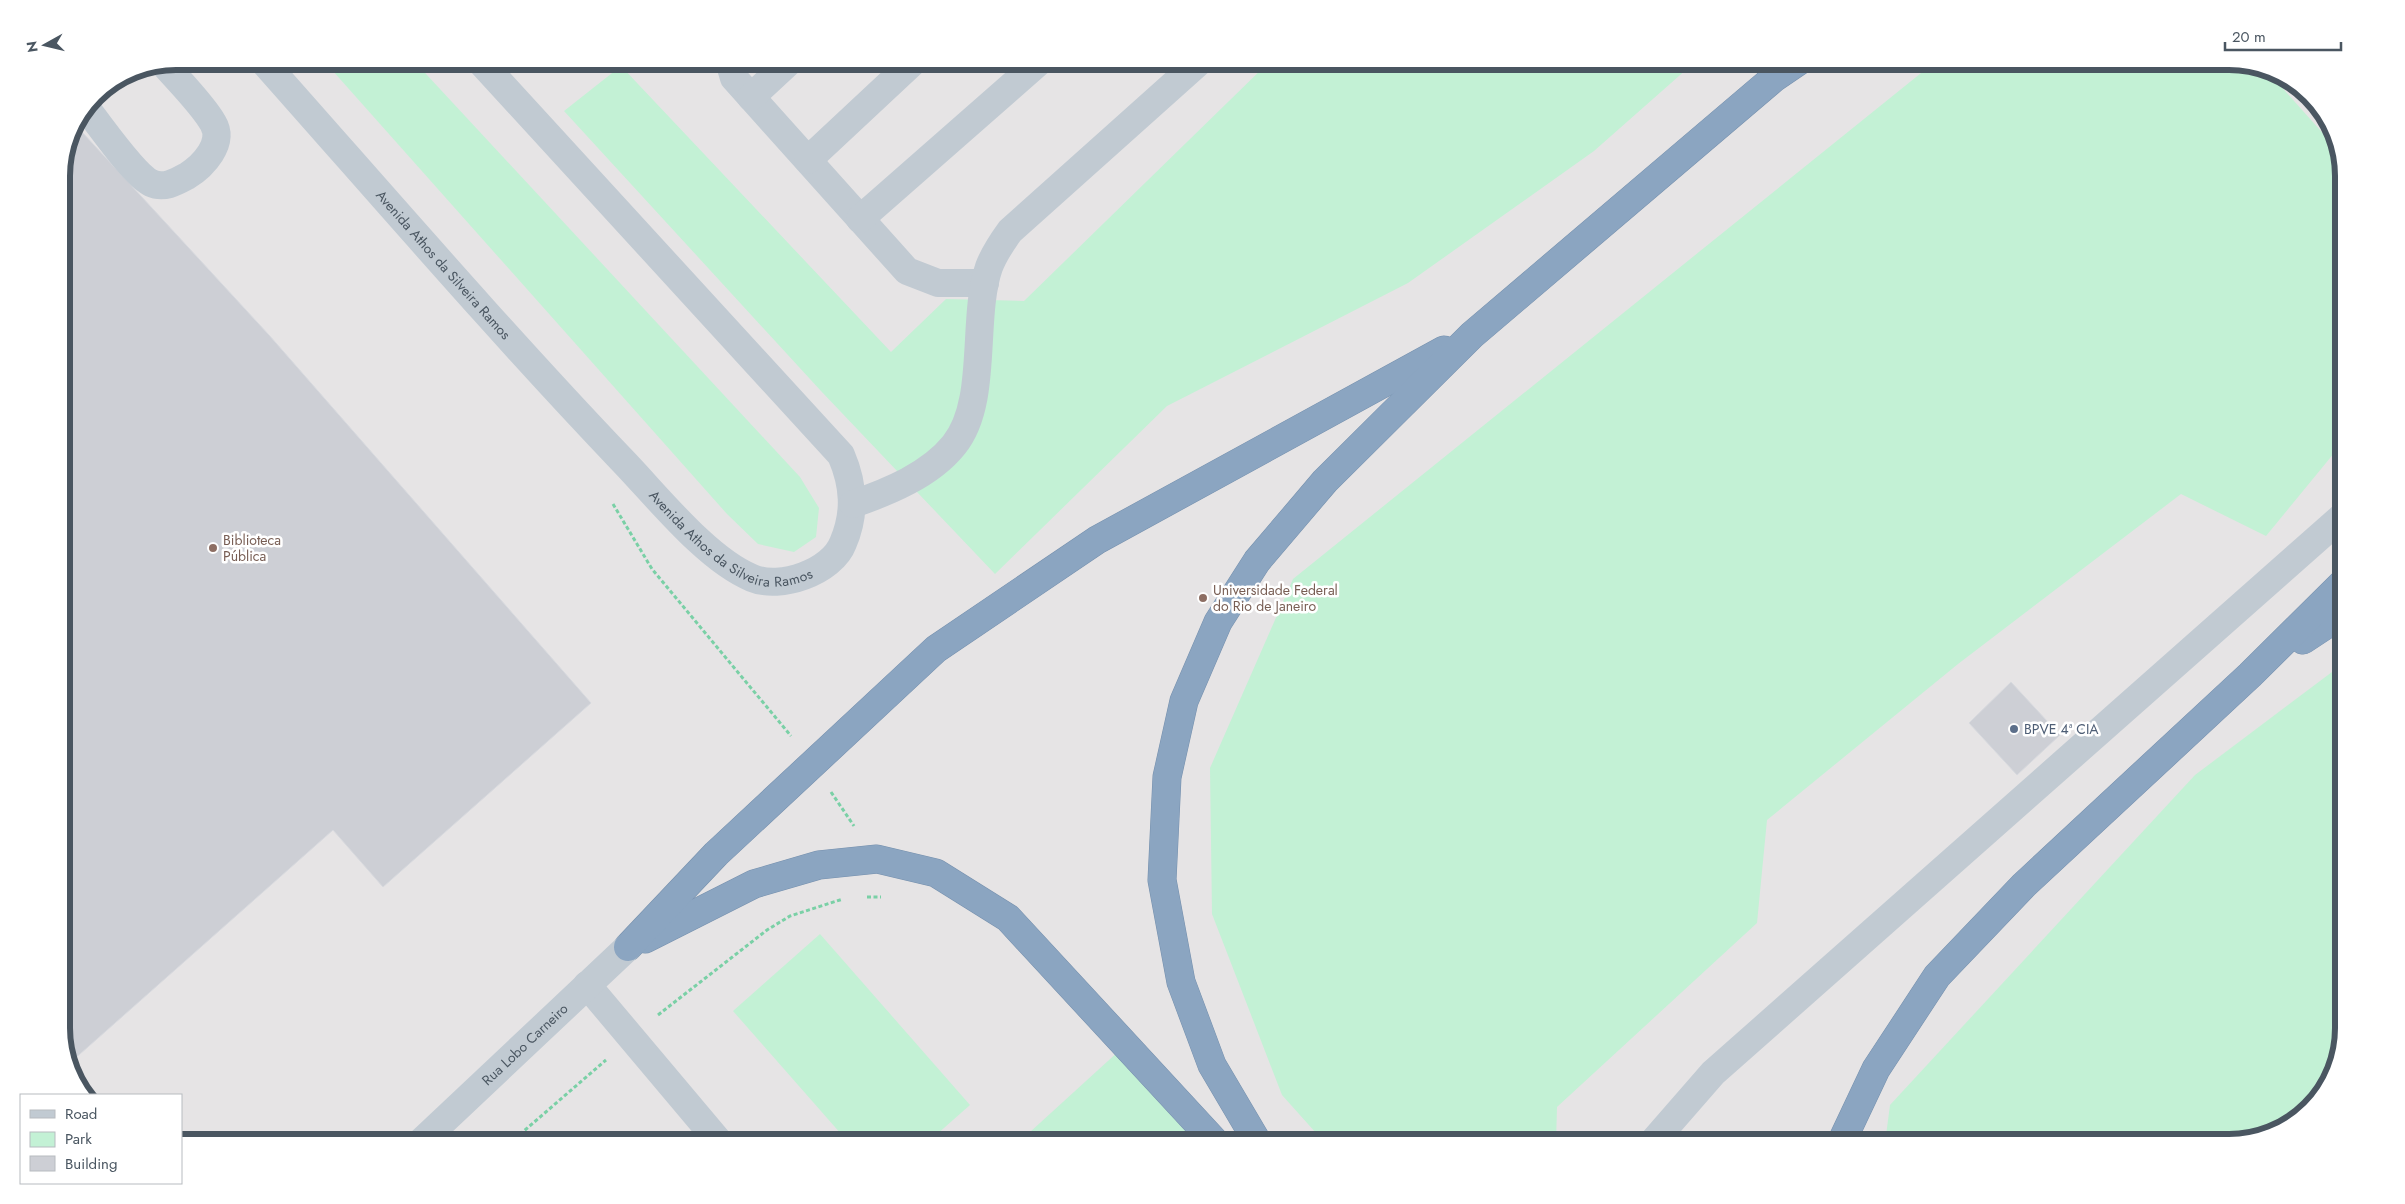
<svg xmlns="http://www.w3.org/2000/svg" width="2405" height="1204" viewBox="0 0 2405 1204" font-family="Jost,sans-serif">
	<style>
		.education { fill: #e6e4e5 }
		.green { fill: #c3f1d5 }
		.building { fill: #cdcfd5; stroke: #d7d9de }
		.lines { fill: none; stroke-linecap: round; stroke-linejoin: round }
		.highway-casing { stroke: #7690ad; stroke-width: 29 }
		.path { stroke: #7ad0a6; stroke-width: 3; stroke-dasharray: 4 2.5; stroke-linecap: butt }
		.minor { stroke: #c1cad2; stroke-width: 28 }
		.highway { stroke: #8ba5c1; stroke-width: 28 }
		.education-dot { fill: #8d6e63; stroke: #fff; stroke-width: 2 }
		.service-dot { fill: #5c6f8a; stroke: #fff; stroke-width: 2 }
		.labels { text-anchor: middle; stroke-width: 5; stroke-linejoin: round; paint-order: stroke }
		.street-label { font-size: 14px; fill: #4a5661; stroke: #fff }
		.education-label { font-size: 14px; fill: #785e54; stroke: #fff; text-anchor: start }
		.service-label { font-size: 14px; fill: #4e5e75; stroke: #fff; text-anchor: start }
		.rim { fill: none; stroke: #4a5661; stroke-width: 6 }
	</style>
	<rect width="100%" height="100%" fill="#f5f3f3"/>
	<!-- education -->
	<polygon class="education" points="176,61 2229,61 2279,73 2324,113 2344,169 2344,1028 2332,1078 2292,1123 2229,1143 181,1143 181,1095 85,1095 81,1092 62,1035 61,169 73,126 95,95 133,70"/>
	<!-- green -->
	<g class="green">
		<polygon points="324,61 414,61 800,477 819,508 816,537 794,552 758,544 727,514"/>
		<polygon points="1270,61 1696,61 1594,151 1408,283 1167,406 995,574 821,391 564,111 621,66 891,352 946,299 1024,301"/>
		<polygon points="1936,61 2229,61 2269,73 2337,149 2344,169 2344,441 2266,536 2181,494 1958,664 1767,820 1757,923 1557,1107 1556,1143 1325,1143 1282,1095 1212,914 1210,768 1293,579"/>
		<polygon points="2344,663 2344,1028 2332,1078 2292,1123 2229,1143 1885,1143 1890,1105 2195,775"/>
		<polygon points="820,934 970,1105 927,1143 849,1143 733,1011"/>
		<polygon points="1120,1050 1204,1143 1018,1143"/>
	</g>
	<!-- building -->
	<g class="building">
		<polygon points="83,133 269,335 591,703 383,887 333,830 71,1062 62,1035 61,169 67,147"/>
		<polygon points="2011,682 2060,735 2017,775 1969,723"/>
	</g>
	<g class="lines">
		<defs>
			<g id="highway">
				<polyline points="2303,640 2344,613"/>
				<polyline points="645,939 754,884 819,865 877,859 936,873 1008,918 1216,1143"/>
				<polyline points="628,947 716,854 936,649 1097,540 1444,350"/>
				<polyline points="1258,1143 1212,1065 1181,982 1162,880 1167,777 1184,701 1218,622 1257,561 1325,481 1472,335 1774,78 1799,61"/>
				<polyline points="1841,1143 1876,1069 1937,976 2024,885 2250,675 2344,582"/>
			</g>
		</defs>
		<!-- highway casing -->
		<use href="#highway" class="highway-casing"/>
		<!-- path -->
		<g class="path">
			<polyline points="613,504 652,569 791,736"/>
			<polyline points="831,792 854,826"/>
			<polyline points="867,897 881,897"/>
			<polyline points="658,1015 767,930 790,916 843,899"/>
			<polyline points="510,1143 606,1060"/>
		</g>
		<!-- minor -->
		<g class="minor">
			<path id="s1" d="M263,61C382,195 498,330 621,459C656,495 706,559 752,578C780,590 832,572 843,543C856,513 854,485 841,455L480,61"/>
			<polyline points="729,61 734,78 907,271 938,283 985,283"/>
			<polyline points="751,97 790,61"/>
			<path d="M86,108C100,125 133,174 151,183C164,189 176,182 187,176C203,166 225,143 213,123C203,105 178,80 164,64"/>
			<polyline points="808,160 914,61"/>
			<polyline points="860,219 1040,61"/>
			<path d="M853,504C888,492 930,475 954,445C989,402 971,319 989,267C994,254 1002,242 1010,231L1200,61"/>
			<polyline points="587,985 720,1143"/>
			<path id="s2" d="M420,1143L628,947"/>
			<polyline points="1652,1143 1713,1073 2344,515"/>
		</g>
		<!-- highway -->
		<use href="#highway" class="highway"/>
	</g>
	<!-- markers -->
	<g class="education-dot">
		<circle cx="213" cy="548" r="5"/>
		<circle cx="1203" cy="598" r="5"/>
	</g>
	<circle class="service-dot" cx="2014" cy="729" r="5"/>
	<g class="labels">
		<!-- street labels -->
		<g class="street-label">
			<text dy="5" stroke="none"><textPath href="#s1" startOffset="272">Avenida Athos da Silveira Ramos</textPath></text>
			<text dy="5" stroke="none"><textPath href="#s1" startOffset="678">Avenida Athos da Silveira Ramos</textPath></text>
			<text dy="5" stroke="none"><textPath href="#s2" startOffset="144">Rua Lobo Carneiro</textPath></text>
		</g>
		<!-- education labels -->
		<g class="education-label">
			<text x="223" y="545">Biblioteca<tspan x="223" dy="16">Pública</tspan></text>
			<text x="1213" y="595">Universidade Federal<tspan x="1213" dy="16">do Rio de Janeiro</tspan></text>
		</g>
		<!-- service labels -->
		<g class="service-label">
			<text x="2024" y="734">BPVE 4ª CIA</text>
		</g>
	</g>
	<!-- crop -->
	<path d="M0 0H2405V1204H0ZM176 70H2229A106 106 0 0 1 2335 176V1028A106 106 0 0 1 2229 1134H176A106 106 0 0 1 70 1028V176A106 106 0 0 1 176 70Z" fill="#fff" fill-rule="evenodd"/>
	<path class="rim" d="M176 70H2229A106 106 0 0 1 2335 176V1028A106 106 0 0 1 2229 1134H176A106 106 0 0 1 70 1028V176A106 106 0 0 1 176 70Z"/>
	<!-- legend -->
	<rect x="20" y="1094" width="162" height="90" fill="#ffffff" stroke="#b7bbc0"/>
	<rect x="30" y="1110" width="25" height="8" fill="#c1cad2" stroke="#b7bbc0"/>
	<text x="65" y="1119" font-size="15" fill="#4a5661">Road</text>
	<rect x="30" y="1132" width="25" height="15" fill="#c3f1d5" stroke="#b7bbc0"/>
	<text x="65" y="1144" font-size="15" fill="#4a5661">Park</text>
	<rect x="30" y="1156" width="25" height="15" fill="#cdcfd5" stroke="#b7bbc0"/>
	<text x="65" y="1169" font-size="15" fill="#4a5661">Building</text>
	<!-- north arrow -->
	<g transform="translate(45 45) rotate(262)" stroke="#ffffff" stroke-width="4" paint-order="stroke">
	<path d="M0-4L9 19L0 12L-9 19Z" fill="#4a5661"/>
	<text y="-8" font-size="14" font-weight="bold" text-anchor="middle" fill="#4a5661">N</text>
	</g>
	<!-- scale -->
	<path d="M2225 42v8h116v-8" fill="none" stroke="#4a5661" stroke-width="2.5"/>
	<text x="2232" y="42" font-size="15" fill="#4a5661" stroke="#ffffff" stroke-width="4" paint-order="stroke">20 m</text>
</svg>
